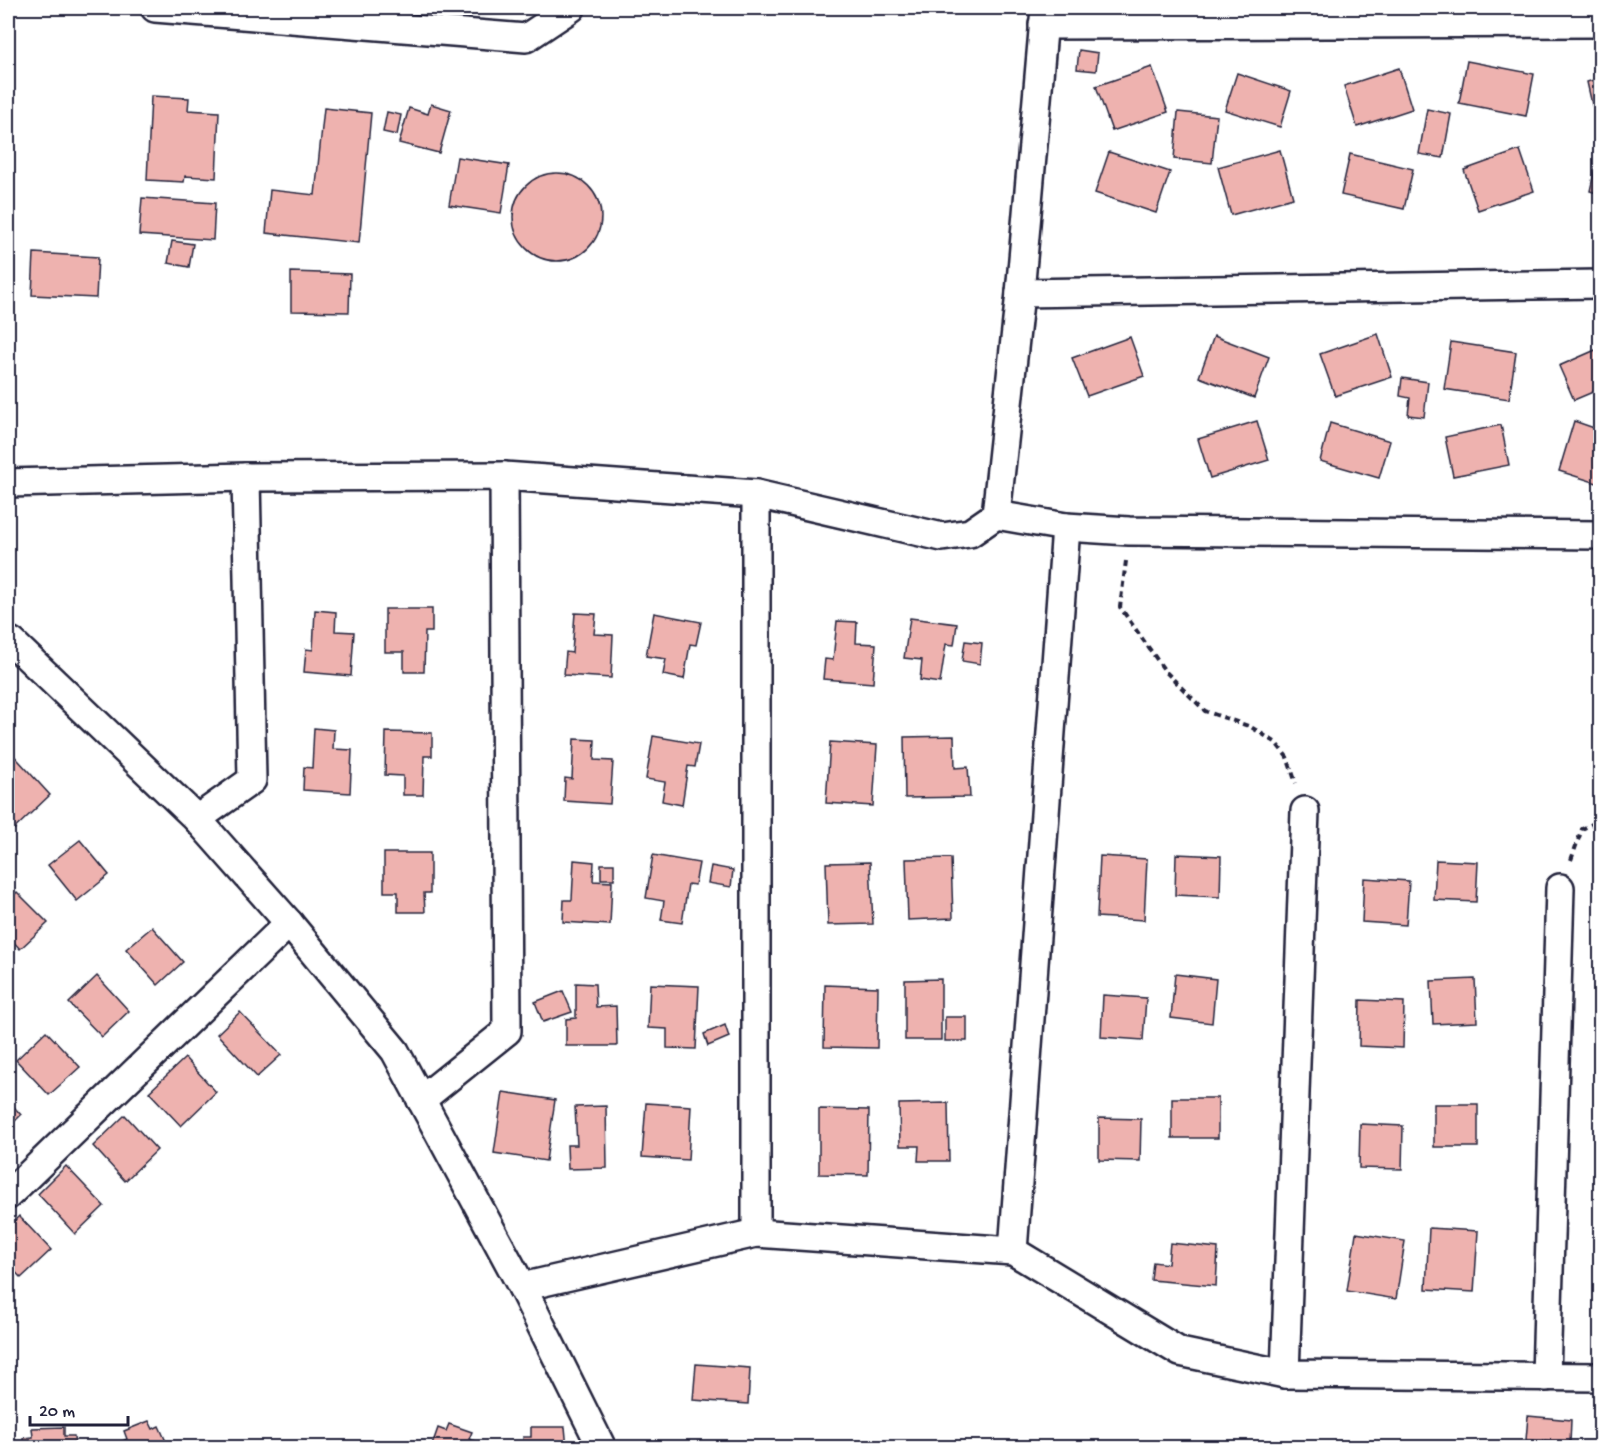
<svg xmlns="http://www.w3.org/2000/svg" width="1608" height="1455" viewBox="0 0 1608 1455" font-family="'Gochi Hand',sans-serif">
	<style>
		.building { fill: #eeb2af; stroke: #22223b; stroke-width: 1.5 }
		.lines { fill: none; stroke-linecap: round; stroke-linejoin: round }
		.street-casing { stroke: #22223b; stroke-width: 32 }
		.path { stroke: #22223b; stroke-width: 4; stroke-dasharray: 6 4.5; stroke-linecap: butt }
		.street { stroke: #fff; stroke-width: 27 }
	</style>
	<rect width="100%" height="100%" fill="#fff"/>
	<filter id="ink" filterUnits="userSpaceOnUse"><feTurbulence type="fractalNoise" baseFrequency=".0167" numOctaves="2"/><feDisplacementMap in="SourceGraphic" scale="12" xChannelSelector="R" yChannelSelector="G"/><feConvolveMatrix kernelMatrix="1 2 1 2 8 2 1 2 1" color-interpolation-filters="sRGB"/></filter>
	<g filter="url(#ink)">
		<!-- building -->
		<g class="building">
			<polygon points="1079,50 1098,53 1096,71 1077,69"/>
			<polygon points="1467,61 1534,74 1526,116 1459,103"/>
			<polygon points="1152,67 1168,112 1112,131 1096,86"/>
			<polygon points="1399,68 1412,109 1357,127 1344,86"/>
			<polygon points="1237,73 1291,91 1280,127 1225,110"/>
			<polygon points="1600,78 1600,121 1596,122 1587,82"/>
			<polygon points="151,96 189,98 188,110 219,112 216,178 185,176 184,182 147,180"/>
			<polygon points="431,104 451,110 439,153 399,143 409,108 428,114"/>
			<polygon points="324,108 371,113 359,243 266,233 270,190 315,195"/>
			<polygon points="1427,109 1451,114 1443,158 1419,154"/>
			<polygon points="387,112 401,115 397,135 383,132"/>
			<polygon points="1178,112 1217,116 1212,163 1174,159"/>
			<polygon points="1280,150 1293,198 1231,215 1218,167"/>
			<polygon points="1520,150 1534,191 1478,210 1464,170"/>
			<polygon points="1109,152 1170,172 1156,213 1095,193"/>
			<polygon points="1350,154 1413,169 1404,209 1341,195"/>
			<polygon points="1598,155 1600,156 1600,194 1590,191"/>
			<polygon points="457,157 509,165 501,213 449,205"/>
			<circle cx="557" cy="217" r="44"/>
			<polygon points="142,198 215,203 213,240 139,235"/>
			<polygon points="172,241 193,244 189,267 168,263"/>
			<polygon points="34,253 98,257 96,298 32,295"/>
			<polygon points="291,272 350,274 349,312 291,311"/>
			<polygon points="1378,334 1392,377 1335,396 1320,354"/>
			<polygon points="1214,336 1269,357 1254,398 1199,377"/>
			<polygon points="1130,337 1144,376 1087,396 1072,358"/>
			<polygon points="1451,342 1516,352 1509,399 1444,389"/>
			<polygon points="1600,348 1600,389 1574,400 1559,366"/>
			<polygon points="1402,378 1428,382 1424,417 1408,415 1410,398 1400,396"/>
			<polygon points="1257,421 1269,460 1210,478 1198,439"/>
			<polygon points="1574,421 1600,430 1600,484 1559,471"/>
			<polygon points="1330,423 1390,441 1379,478 1320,461"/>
			<polygon points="1501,425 1509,465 1453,476 1445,437"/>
			<polygon points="385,609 432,609 432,632 425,632 424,672 404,672 404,652 385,652"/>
			<polygon points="315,610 336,612 335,631 354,632 351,676 304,672 306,649 313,650"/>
			<polygon points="575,613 596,614 594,634 613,635 611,678 564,675 566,652 572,653"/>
			<polygon points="654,613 701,622 696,645 690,644 684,679 663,675 666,659 646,656"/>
			<polygon points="910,618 957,624 954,645 946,644 940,683 920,680 922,660 904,658"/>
			<polygon points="837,621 857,622 856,643 876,644 873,683 823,679 825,659 833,660"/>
			<polygon points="965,641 982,643 980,664 962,661"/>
			<polygon points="314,728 334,730 333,749 352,750 350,793 303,790 304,767 312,768"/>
			<polygon points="386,732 432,733 432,756 424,756 423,795 403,795 403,776 385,775"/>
			<polygon points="653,736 699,744 695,767 688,766 682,805 662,801 665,782 646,779"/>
			<polygon points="954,736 955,768 968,767 970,797 905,798 904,737"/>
			<polygon points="574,739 595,740 594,760 613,761 610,804 564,801 565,778 572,779"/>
			<polygon points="830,742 877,745 873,806 826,803"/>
			<polygon points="8,749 50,795 9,834 8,833"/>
			<polygon points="80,840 109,875 77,901 48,865"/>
			<polygon points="384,853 430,853 430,893 424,893 425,912 398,912 398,892 384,892"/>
			<polygon points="1176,854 1221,856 1220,897 1175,895"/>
			<polygon points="653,855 699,863 695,885 688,884 682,923 661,920 664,901 646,898"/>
			<polygon points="1100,856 1147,859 1144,920 1097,917"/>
			<polygon points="951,858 953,918 908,920 906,859"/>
			<polygon points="574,860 594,862 593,881 612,882 610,925 563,922 564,900 572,900"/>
			<polygon points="1436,860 1478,862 1476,902 1434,900"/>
			<polygon points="870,862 873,924 828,925 826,863"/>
			<rect x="601" y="864" width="13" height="15"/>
			<polygon points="711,866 733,870 731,887 708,883"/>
			<polygon points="1364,878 1409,881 1406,925 1362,922"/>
			<polygon points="17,892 48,923 20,949 8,936 8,901"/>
			<polygon points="152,927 183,962 158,985 126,949"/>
			<polygon points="1175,974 1216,979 1212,1023 1171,1018"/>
			<polygon points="97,976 129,1011 102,1037 69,1003"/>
			<polygon points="941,979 941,1040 905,1040 905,980"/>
			<polygon points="1475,979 1477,1022 1433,1024 1431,981"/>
			<polygon points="576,983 595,984 596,1007 616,1006 617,1046 566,1046 566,1019 576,1018"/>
			<polygon points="650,984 699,986 696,1049 667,1048 667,1029 648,1028"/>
			<polygon points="825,985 878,987 877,1048 824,1047"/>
			<polygon points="563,991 572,1012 543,1022 535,1002"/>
			<polygon points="1103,995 1146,998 1143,1040 1101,1037"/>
			<polygon points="1360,1000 1404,1002 1403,1048 1359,1046"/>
			<polygon points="240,1012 281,1055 257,1077 217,1034"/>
			<rect x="945" y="1017" width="22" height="24"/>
			<polygon points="725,1025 729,1037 708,1046 704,1034"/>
			<polygon points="46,1031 80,1067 49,1095 16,1060"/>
			<polygon points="185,1058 216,1092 181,1126 149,1092"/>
			<polygon points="503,1092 555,1100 546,1161 494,1153"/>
			<rect x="1172" y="1098" width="46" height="40"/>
			<polygon points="8,1100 21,1115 8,1128"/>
			<polygon points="646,1103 691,1106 688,1160 642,1157"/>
			<polygon points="948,1103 949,1161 918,1161 919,1146 900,1146 899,1104"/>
			<rect x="1434" y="1104" width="44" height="43"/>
			<polygon points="606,1106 607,1168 568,1169 567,1145 577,1145 575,1107"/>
			<polygon points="819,1109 869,1110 868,1175 819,1174"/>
			<polygon points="125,1115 157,1150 125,1181 93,1146"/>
			<polygon points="1099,1118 1141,1119 1140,1161 1099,1160"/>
			<polygon points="1360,1124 1403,1126 1402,1169 1359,1168"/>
			<polygon points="66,1166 104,1206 75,1234 38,1194"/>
			<polygon points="19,1216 51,1250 21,1278 8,1264 8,1227"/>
			<polygon points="1429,1228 1478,1231 1474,1292 1426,1289"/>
			<polygon points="1356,1233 1405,1241 1396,1299 1347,1291"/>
			<polygon points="1170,1243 1218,1248 1216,1286 1151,1280 1153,1262 1168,1264"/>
			<polygon points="696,1364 750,1368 748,1404 693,1400"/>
			<polygon points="1528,1416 1571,1420 1570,1443 1526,1440"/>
			<polygon points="149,1421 153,1429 159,1426 169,1448 112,1448 112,1446 127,1439 124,1431"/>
			<polygon points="449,1424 472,1432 469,1439 480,1443 478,1448 431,1448 438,1428 446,1431"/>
			<polygon points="64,1427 64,1436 74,1436 75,1448 24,1448 23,1438 33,1437 32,1428"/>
			<polygon points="531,1427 565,1427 567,1448 524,1448 523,1437 531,1437"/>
		</g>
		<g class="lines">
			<defs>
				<g id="street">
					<polyline points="155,8 526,38 571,8"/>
					<polyline points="1043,25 1600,23"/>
					<polyline points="1020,293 1600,284"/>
					<polyline points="8,483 246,477 504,476 756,494 942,537 970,533 996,515 1020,293 1045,8"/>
					<polyline points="756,494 756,1233"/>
					<polyline points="996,515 1066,527 1129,531 1600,535"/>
					<polyline points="8,640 12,642 197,819 289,923 395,1051 522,1287 602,1448"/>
					<polyline points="197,819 252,780 246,477"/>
					<polyline points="421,1100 507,1031 504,476"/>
					<polyline points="8,1195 289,923"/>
					<polyline points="1013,1251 1066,527"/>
					<polyline points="522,1287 756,1233 1013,1251 1180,1352 1285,1374 1600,1377"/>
					<polyline points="1285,1374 1305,811"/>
					<polyline points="1546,1377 1560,888"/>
				</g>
			</defs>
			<!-- street casing -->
			<use href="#street" class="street-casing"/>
			<!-- path -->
			<g class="path">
				<polyline points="1126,561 1120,607 1165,671 1205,711 1251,727 1275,742 1287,757 1296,783"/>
				<polyline points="1571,860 1582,829 1600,820"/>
			</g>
			<!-- street -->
			<use href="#street" class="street"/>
		</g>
	</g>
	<!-- margin -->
	<rect width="1608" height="1455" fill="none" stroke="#fff" stroke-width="30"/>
	<rect x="15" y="15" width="1578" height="1425" fill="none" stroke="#22223b" stroke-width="2" filter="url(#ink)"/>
	<!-- scale -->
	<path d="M30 1416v9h98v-9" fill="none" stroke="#22223b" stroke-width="3"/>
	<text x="39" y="1416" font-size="18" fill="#22223b" stroke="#ffffff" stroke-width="4.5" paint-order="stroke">20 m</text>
</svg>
